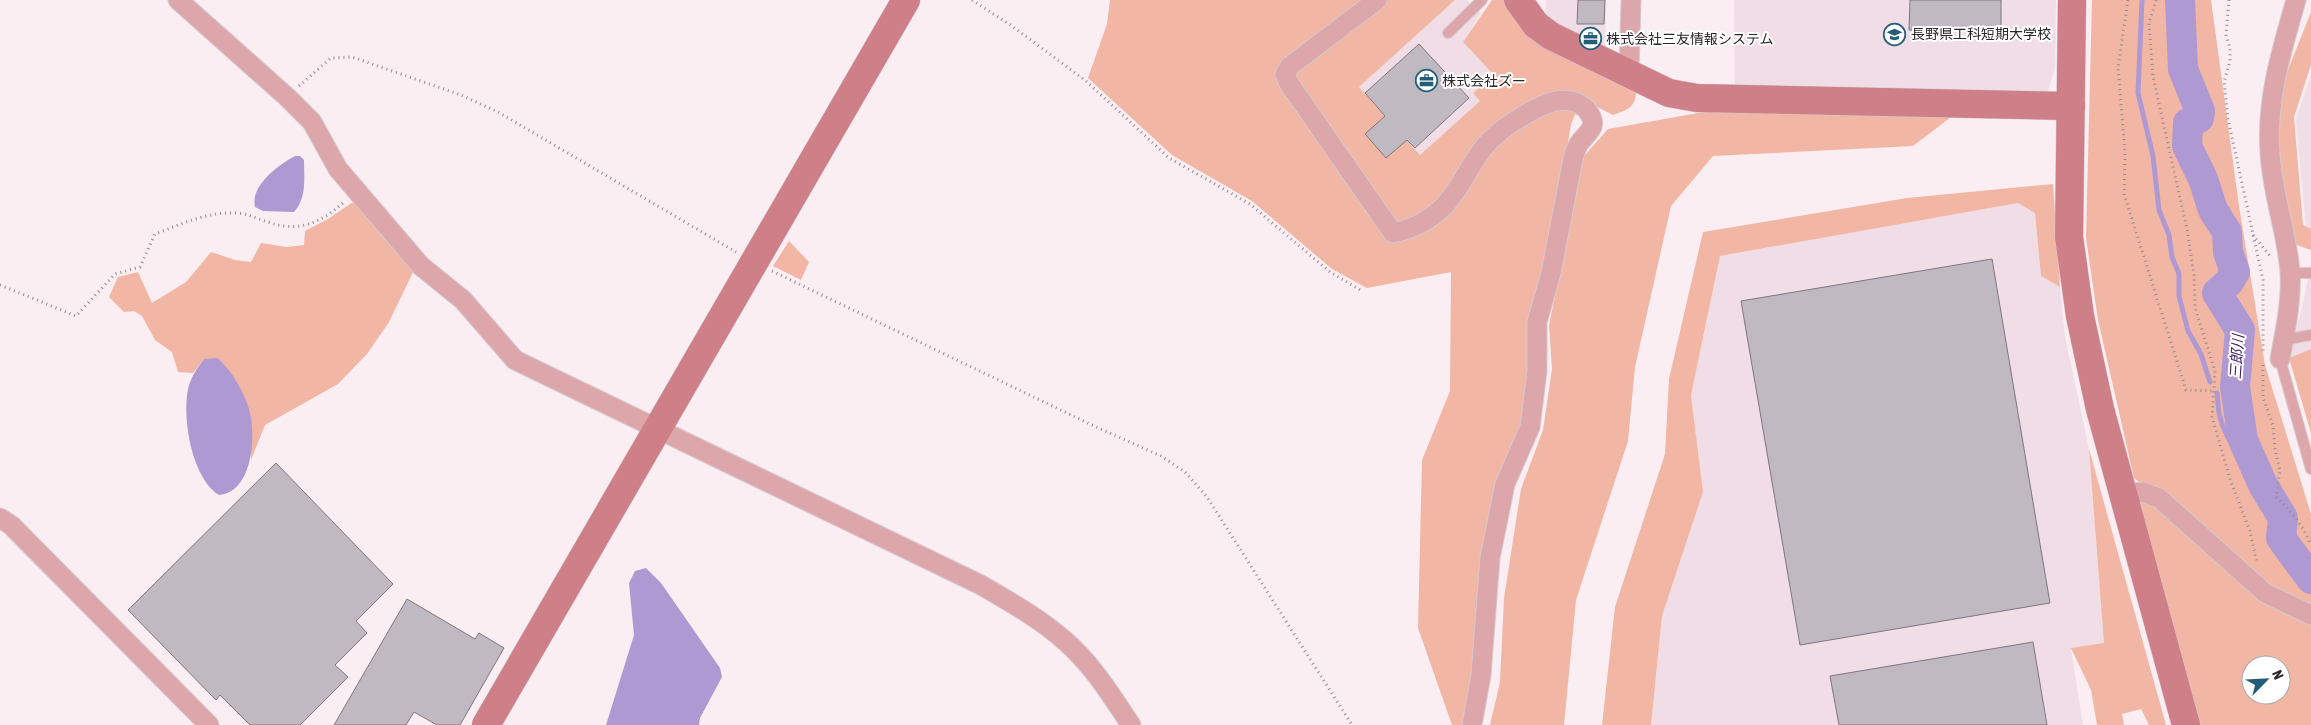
<svg xmlns="http://www.w3.org/2000/svg" width="2311" height="725" viewBox="0 0 2311 725" font-family="'Asap Condensed','Noto Sans JP',sans-serif">
	<style>
		.built { fill: #f0dde5 }
		.green { fill: #f2b6a4; fill-rule: evenodd }
		.water { fill: #af99d3 }
		.lines { fill: none; stroke-linecap: round; stroke-linejoin: round }
		.stream { stroke: #af99d3; stroke-width: 5 }
		.river { stroke: #af99d3; stroke-width: 30 }
		.building { fill: #c1b9c1; stroke: #7f777f }
		.lane-casing { stroke: #d5cacf; stroke-width: 12 }
		.street-casing { stroke: #d5cacf; stroke-width: 21 }
		.secondary-casing { stroke: #d5cacf; stroke-width: 29 }
		.path { stroke: #928a8d; stroke-width: 3; stroke-dasharray: 1 4; stroke-linecap: butt }
		.lane { stroke: #dda6aa; stroke-width: 10 }
		.street { stroke: #dda6aa; stroke-width: 19 }
		.secondary { stroke: #cf7f87; stroke-width: 28 }
		.labels { text-anchor: middle; stroke-width: 4; stroke-linejoin: round; paint-order: stroke }
		.poi-label { font-size: 14px; fill: #2b2729; stroke: #fff; text-anchor: start }
		.water-label { font-size: 15px; font-style: italic; fill: #422166; stroke: #fff }
	</style>
	<rect width="100%" height="100%" fill="#faeef3"/>
	<!-- built -->
	<g class="built">
		<polygon points="1455,0 1467,0 1481,13 1463,42 1494,75 1473,93 1480,101 1420,155 1359,87"/>
		<polygon points="1546,0 1606,0 1605,54 1545,25"/>
		<polygon points="1734,0 2056,0 2055,68 2046,97 1735,93"/>
		<polygon points="2311,75 2311,245 2306,227 2296,119"/>
		<polygon points="2018,203 2035,213 2041,276 2060,287 2065,337 2089,449 2104,643 2071,649 2083,725 1651,725 1662,616 1703,492 1691,395 1720,256"/>
		<polygon points="2311,262 2311,349 2289,358 2304,299"/>
	</g>
	<!-- green -->
	<g class="green">
		<path d="M1110,0H1455L1359,87L1420,155L1480,101L1473,93L1494,75L1463,42L1492,0H1504L1513,17L1528,33L1632,87L1636,94C1634,109 1626,110 1613,115L1582,99L1571,124L1522,423L1483,557L1472,677L1465,725H1452L1418,628L1422,460L1450,391L1451,272L1367,288L1332,269L1252,201L1172,155L1088,78L1107,24Z"/>
		<polygon points="2092,0 2211,0 2239,206 2265,365 2311,514 2311,608 2291,602 2134,478 2098,320 2086,238"/>
		<polygon points="2311,12 2311,65 2294,117 2303,225 2311,229 2311,250 2294,244 2277,149 2276,100"/>
		<polygon points="1732,107 1955,114 1913,146 1713,156 1671,206 1635,367 1628,441 1576,600 1564,725 1490,725 1500,682 1504,598 1521,489 1543,430 1552,369 1549,325 1584,156 1608,129"/>
		<polygon points="2053,184 2060,287 2041,276 2035,213 2018,203 1720,256 1691,395 1703,492 1662,616 1651,725 1602,725 1615,607 1665,454 1669,379 1703,232 1907,198"/>
		<polygon points="356,200 415,268 389,322 367,354 338,384 265,425 251,460 251,434 204,359 193,373 178,372 172,352 155,340 142,316 134,311 124,312 109,297 118,277 138,272 152,303 186,282 211,252 235,260 251,262 261,243 287,247 304,245 305,231 328,219"/>
		<polygon points="789,241 809,262 801,280 773,266"/>
		<polygon points="2311,349 2311,433 2289,358"/>
		<polygon points="2089,449 2166,725 2149,725 2141,709 2122,714 2124,725 2097,725 2091,690 2071,648 2104,643"/>
		<path d="M2147,498L2311,621V725H2198L2137,509L2140,502ZM2251,665H2281V695H2251Z"/>
	</g>
	<!-- water -->
	<g class="water">
		<path d="M295,156H300L304,160C304,179 307,197 294,212L263,211L255,207C250,186 278,165 295,156Z"/>
		<path d="M217,358C230,368 243,390 248,406C257,431 254,492 219,495C192,478 182,420 188,389C191,377 197,368 204,359Z"/>
		<polygon points="646,568 661,583 720,668 722,677 700,718 699,725 606,725 634,635 629,583 635,571"/>
	</g>
	<g class="lines">
		<!-- stream -->
		<g class="stream">
			<polyline points="2142,0 2138,93 2153,156 2159,210 2169,235 2172,257 2179,274 2179,296 2188,331 2201,354 2210,382"/>
			<path d="M2217,393C2218,401 2218,410 2220,417C2227,442 2245,466 2263,485"/>
		</g>
		<!-- river -->
		<polyline class="river" points="2180,0 2183,69 2200,111 2199,118 2188,123 2187,146 2203,179 2213,210 2227,232 2228,252 2235,272 2229,282 2217,293 2240,330 2235,387 2243,440 2263,485 2283,518 2281,538 2311,579"/>
	</g>
	<!-- building -->
	<g class="building">
		<polygon points="1578,0 1605,0 1604,24 1577,24"/>
		<polygon points="1910,0 2001,0 2001,31 1909,30"/>
		<polygon points="1419,44 1469,98 1415,148 1407,140 1386,158 1365,134 1385,116 1365,93"/>
		<polygon points="1992,259 2050,603 1800,645 1741,301"/>
		<polygon points="276,463 393,584 356,621 367,633 335,665 348,677 300,725 250,725 220,695 216,700 128,610"/>
		<polygon points="407,599 475,639 479,633 504,648 460,725 437,725 414,712 406,725 334,725"/>
		<polygon points="2033,642 2047,725 1839,725 1830,676"/>
	</g>
	<g class="lines">
		<defs>
			<g id="lane">
				<polyline points="1448,33 1482,0"/>
				<polyline points="2290,273 2311,273"/>
				<polyline points="2284,340 2311,335"/>
				<polyline points="2280,359 2311,469"/>
			</g>
			<g id="street">
				<path d="M178,0L287,97L312,122L338,169L421,266L463,300L515,360L981,585C1010,602 1039,618 1064,640C1092,664 1111,695 1131,725"/>
				<path d="M1377,0L1290,66L1285,74L1288,82L1393,233C1412,229 1429,221 1443,207C1458,192 1467,171 1479,154C1493,133 1514,121 1535,109C1548,103 1560,97 1575,102C1580,104 1586,108 1589,113C1599,128 1586,133 1578,145C1576,149 1574,154 1573,159L1551,273L1537,322V371L1530,427L1505,484L1490,558L1481,675L1472,725"/>
				<polyline points="1629,74 1631,0"/>
				<path d="M2280,359C2285,331 2292,301 2290,272C2287,232 2272,193 2270,153C2266,100 2282,49 2296,0"/>
				<polyline points="2123,494 2143,492 2159,498 2265,593 2311,615"/>
				<polyline points="0,518 11,525 209,725"/>
			</g>
			<g id="secondary">
				<polyline points="1518,0 1536,25 1551,36 1669,93 1697,98 2071,106"/>
				<polyline points="2072,0 2069,237 2080,316 2100,409 2186,725"/>
				<polyline points="486,725 906,0"/>
			</g>
		</defs>
		<!-- lane casing -->
		<use href="#lane" class="lane-casing"/>
		<!-- street casing -->
		<use href="#street" class="street-casing"/>
		<!-- secondary casing -->
		<use href="#secondary" class="secondary-casing"/>
		<!-- path -->
		<g class="path">
			<polyline points="972,0 1012,26 1086,81 1169,158 1250,204 1330,272 1362,291"/>
			<polyline points="2128,0 2118,67 2125,153 2124,194 2186,390 2213,391"/>
			<polyline points="2156,0 2149,23 2153,77 2187,229 2194,275 2195,308 2215,371 2212,417 2231,482 2250,531 2257,563"/>
			<polyline points="2229,0 2226,35 2230,48 2230,61 2224,82 2228,119 2263,280 2263,351"/>
			<polyline points="299,86 331,58 352,57 461,95 498,112 736,252"/>
			<polyline points="2253,235 2270,256"/>
			<polyline points="772,271 1094,426 1161,456 1185,472 1207,497 1352,725"/>
			<path d="M0,285L76,316L115,274L140,267L155,234C182,224 206,212 235,213C247,213 257,219 268,222C298,233 321,223 344,202"/>
			<path d="M2263,365V398L2273,425L2275,449L2280,470L2276,497C2292,511 2303,526 2311,545"/>
		</g>
		<!-- lane -->
		<use href="#lane" class="lane"/>
		<!-- street -->
		<use href="#street" class="street"/>
		<!-- secondary -->
		<use href="#secondary" class="secondary"/>
	</g>
	<!-- icons -->
	<defs>
		<symbol id="school-ring" viewBox="-11 -11 22 22"><circle r="9.5" fill="#fff" stroke="#245d77" stroke-width="1.5"/><path d="M0-5L7-2L0 1L-7-2ZM-4 1L0 2.5L4 1V4Q0 6-4 4Z" fill="#245d77"/></symbol>
		<symbol id="office-ring" viewBox="-11 -11 22 22"><circle r="9.5" fill="#fff" stroke="#245d77" stroke-width="1.5"/><path d="M-6-3h4V-5.5h4V-3h4V5H-6ZM-1-4.5V-3h2v-1.5ZM-6 0V1H6V0Z" fill="#245d77"/></symbol>
	</defs>
	<g fill-rule="evenodd">
		<use href="#school-ring" x="1882" y="22" width="25" height="25"/>
		<use href="#office-ring" x="1578" y="26" width="25" height="25"/>
		<use href="#office-ring" x="1414" y="68" width="25" height="25"/>
	</g>
	<g class="labels">
		<!-- poi labels -->
		<g class="poi-label">
			<text x="1911" y="39">長野県工科短期大学校</text>
			<text x="1606" y="44">株式会社三友情報システム</text>
			<text x="1442" y="86">株式会社ズー</text>
		</g>
		<!-- water labels -->
		<g class="water-label">
			<text transform="translate(2237 357) rotate(-86)" y="5">三郎川</text>
		</g>
	</g>
	<!-- north arrow -->
	<g transform="translate(2266 680) rotate(66)"><circle r="24" fill="#ffffff" stroke="#aaa9a9"/>
	<path d="M0-4L9 19L0 12L-9 19Z" fill="#245d77"/>
	<text y="-8" font-size="14" font-weight="bold" text-anchor="middle" fill="#2b2729">N</text>
	</g>
</svg>
